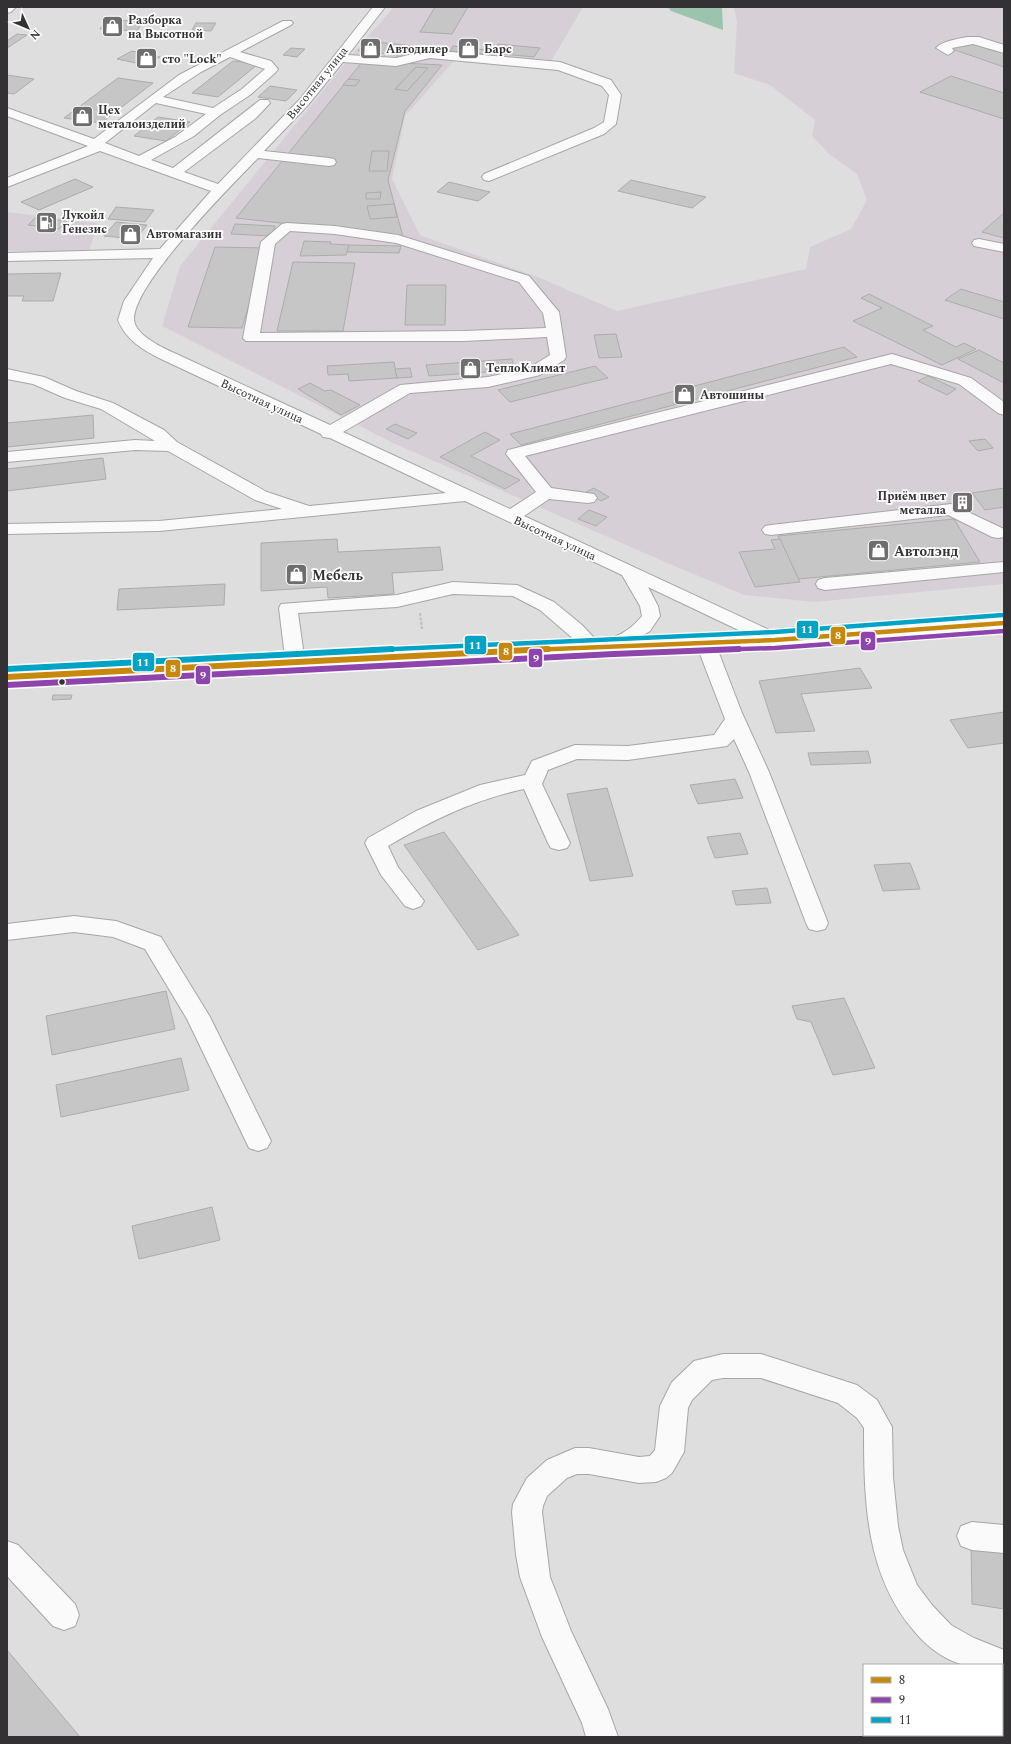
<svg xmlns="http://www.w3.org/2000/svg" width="1011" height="1744" viewBox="0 0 1011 1744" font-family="Spectral,serif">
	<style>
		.built { fill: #d6d0d6 }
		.forest { fill: #9bc4af }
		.building { fill: #c7c6c7; stroke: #adacac }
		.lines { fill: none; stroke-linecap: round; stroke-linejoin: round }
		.minor-casing { stroke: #a7a6a7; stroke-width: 2 }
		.path { stroke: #bfbebf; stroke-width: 2; stroke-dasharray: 3 1.5; stroke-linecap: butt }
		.minor { fill: #fafafa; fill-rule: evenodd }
		.bus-1-far1-casing { stroke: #fff; stroke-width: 7 }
		.bus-1-casing { stroke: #fff; stroke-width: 9 }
		.bus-2-far1-casing { stroke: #fff; stroke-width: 7 }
		.bus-2-casing { stroke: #fff; stroke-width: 9 }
		.bus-3-far1-casing { stroke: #fff; stroke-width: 7 }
		.bus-3-casing { stroke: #fff; stroke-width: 9 }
		.bus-1-far1 { stroke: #c6890d; stroke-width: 4.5 }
		.bus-1 { stroke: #c6890d; stroke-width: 6 }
		.bus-2-far1 { stroke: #8e44ad; stroke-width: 4.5 }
		.bus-2 { stroke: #8e44ad; stroke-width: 6 }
		.bus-3-far1 { stroke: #03a3c6; stroke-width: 4.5 }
		.bus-3 { stroke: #03a3c6; stroke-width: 6 }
		.bus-dot { fill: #333133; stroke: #fff; stroke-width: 1.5 }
		.labels { text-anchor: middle; stroke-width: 3.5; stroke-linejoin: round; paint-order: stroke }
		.far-poi-label { font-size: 12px; font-weight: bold; fill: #333133; stroke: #fff; text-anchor: start }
		.far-street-label { font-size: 12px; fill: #333133; stroke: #fff }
		.poi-label { font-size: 14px; font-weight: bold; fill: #333133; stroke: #fff; text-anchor: start }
		.line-badge { stroke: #fff; stroke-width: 1.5 }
		.badge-label { font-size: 11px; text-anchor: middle; font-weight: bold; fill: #fff }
	</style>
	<rect width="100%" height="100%" fill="#dfdedf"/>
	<!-- built -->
	<g class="built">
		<polygon points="394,7 583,7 546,70 454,61 405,116 392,179 420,235 540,278 617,311 806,269 810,247 851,229 867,200 857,174 829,154 812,136 815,120 770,85 734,73 737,21 734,7 1004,7 1004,34 1002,36 1004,37 1004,584 814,602 744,595 672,565 395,444 162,326 180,266 356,50"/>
		<polygon points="7,212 98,223 89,251 7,251"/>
	</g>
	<!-- forest -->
	<polygon class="forest" points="668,7 722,7 723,30 671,11"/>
	<!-- building -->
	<g class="building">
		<polygon points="435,7 468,7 452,34 420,32"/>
		<polygon points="106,20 143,21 137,31 100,29"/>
		<polygon points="196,23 216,23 211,31 192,30"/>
		<polygon points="17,34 27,35 7,48 7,41"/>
		<polygon points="367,41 413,46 404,58 396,57 398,55 358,51"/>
		<polygon points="967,41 1004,53 1004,67 949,48"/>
		<polygon points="498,44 540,48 534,57 492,53"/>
		<polygon points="453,46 486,50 483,54 450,51"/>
		<polygon points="291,48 305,49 297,57 283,55"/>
		<polygon points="132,51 160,57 146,65 117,59"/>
		<polygon points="233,61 258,64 218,97 192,93"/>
		<polygon points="363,61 442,65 405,111 388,180 403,237 236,218"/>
		<polygon points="416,67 428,68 407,91 395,89"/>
		<polygon points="7,75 34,79 14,94 7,93"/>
		<polygon points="951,76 1004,93 1004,119 920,92"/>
		<polygon points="118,78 153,83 101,123 64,118"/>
		<polygon points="348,79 360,80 355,86 343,85"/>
		<polygon points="270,86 297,90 286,101 258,97"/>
		<polygon points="158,117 190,122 166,141 134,136"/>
		<polygon points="372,151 389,151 387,171 369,171"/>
		<polygon points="75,179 93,187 39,210 21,202"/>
		<polygon points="631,180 706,197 692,208 618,191"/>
		<polygon points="449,182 490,192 478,201 437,192"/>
		<polygon points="381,192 380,199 366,199 366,193"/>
		<polygon points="394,204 397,217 370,219 367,206"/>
		<polygon points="116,207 154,210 145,222 108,219"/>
		<polygon points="1004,213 1004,238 982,232"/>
		<polygon points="36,217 67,221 59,229 28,225"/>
		<polygon points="116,222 147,225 136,239 104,236"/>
		<polygon points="235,224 275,226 271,236 231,234"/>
		<polygon points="304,241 331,242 330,244 349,245 346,255 300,256"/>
		<polygon points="349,245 401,246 399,253 347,252"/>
		<polygon points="215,247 266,248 242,328 188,327"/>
		<polygon points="293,262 355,263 343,331 277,331"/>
		<polygon points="61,273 53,301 22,301 24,296 7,296 7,274"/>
		<polygon points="407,285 446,285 445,325 405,325"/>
		<polygon points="961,289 1004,302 1004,319 945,300"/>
		<polygon points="869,294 933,326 923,330 956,347 964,343 976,349 942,365 853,321 882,308 861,298"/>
		<polygon points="616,334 622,357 599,358 594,335"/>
		<polygon points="844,347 857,357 521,445 510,434"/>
		<polygon points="979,350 1004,363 1004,383 958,359"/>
		<polygon points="512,359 515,370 429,376 426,365"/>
		<polygon points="394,362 397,378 349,381 348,374 328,375 327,366"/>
		<polygon points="595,366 608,378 510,402 498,390"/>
		<polygon points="410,368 412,377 397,378 395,369"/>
		<polygon points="928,376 956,389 947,395 918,381"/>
		<polygon points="310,383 325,391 331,390 360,405 341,415 298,389"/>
		<polygon points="93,415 94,438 7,447 7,423"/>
		<polygon points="395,424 417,433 408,439 386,429"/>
		<polygon points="485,432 500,440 471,456 520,480 505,489 440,457"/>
		<polygon points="985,439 993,448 978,451 969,441"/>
		<polygon points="103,458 106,479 7,491 7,469"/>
		<polygon points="594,488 609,497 601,501 586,492"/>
		<polygon points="1004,488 1004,507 985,510 972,493"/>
		<polygon points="964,498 971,505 959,508 953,501"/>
		<polygon points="589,510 607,517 596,526 578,519"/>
		<polygon points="954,519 980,562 798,579 778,536"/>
		<polygon points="337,539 338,552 440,547 443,570 392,573 394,594 328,598 327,587 261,591 261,543"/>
		<polygon points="780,539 800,582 755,587 739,552 775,549 771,540"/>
		<polygon points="225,584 224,605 117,610 119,589"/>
		<polygon points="860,668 872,688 801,694 815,731 776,733 759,681"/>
		<polygon points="53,695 72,695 71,699 52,700"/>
		<polygon points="1004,712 1004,743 968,748 950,720"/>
		<polygon points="868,751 871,763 811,765 808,753"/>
		<polygon points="735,779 743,798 698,804 690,785"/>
		<polygon points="607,788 633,876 590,881 567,794"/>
		<polygon points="444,832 519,935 478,950 404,845"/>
		<polygon points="740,833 748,854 715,858 707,837"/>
		<polygon points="910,863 920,889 883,891 874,865"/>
		<polygon points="767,888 771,903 736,905 732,891"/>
		<polygon points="166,991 175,1029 52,1055 46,1016"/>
		<polygon points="844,998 875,1068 833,1075 811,1022 797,1019 792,1006"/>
		<polygon points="181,1058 189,1090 61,1117 56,1085"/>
		<polygon points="212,1207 220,1240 139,1259 132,1226"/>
		<polygon points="971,1544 1004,1549 1004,1609 972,1604"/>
		<polygon points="7,1650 80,1737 7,1737"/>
	</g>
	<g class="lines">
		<defs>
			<g id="minor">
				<polygon points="7,7 16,7 11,12 7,13"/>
				<path d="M373,7H385L348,55L396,58L430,50L560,62L611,80L621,95L616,124L604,134L489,181L484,180L482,177L484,174L594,128L604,122L609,95L602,86L558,70L430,58L396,66L343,62L308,105L264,151L329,158L334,159L336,162L334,165L329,166L258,158C230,187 134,283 134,319C134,334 161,347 172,352L330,425L400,385L488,377L529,368L550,355L547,337L464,341H246L243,338L261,242L282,224L287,223L335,226L398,235L529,276L559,312L566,357L564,360L540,375L488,387L410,393L343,432L510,509L536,492L506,454L508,450L892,354L971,378L1004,402V415L998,413L959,384L891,364L525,456L551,488L594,494L597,498L594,502L588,503L549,499L524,516L778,634L1004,617V629L775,646L717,648L742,713L769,772L828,923L825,929L817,931L809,929L806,923L749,772L734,739L727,746L720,747L628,760L577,759L548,770L542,784L570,843L567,848L559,850L551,848L548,843L524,789C473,800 433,820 388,846L398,867L424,901L421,906L413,909L405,906L381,875L365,843L368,838L416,811L480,785L525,775L532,761L575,745L628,746L714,735L725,719L698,649L7,683V671L285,657L279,608L281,604L397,595L453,582L517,585L554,602L582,625L597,641C614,640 631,630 642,616L640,606L622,575L465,501L159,531L7,534V524L159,521L282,509L255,500L168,451L135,450L7,462V452L135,440L155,441L101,409L65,398L33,384L7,379V369L44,377L76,391L113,403L164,430L177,442L267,492L309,506L446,493L330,438L323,437L321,434L161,359C143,350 126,340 118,320L124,301L153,258L7,261V253L160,249L211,191L100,151L7,187V178L88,146L7,116V108L94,139L179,75L283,21H291L293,23L291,25L240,52L271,61L278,69L276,72L250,95L220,115L194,136L151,160L173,168L260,100H268L270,103L256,118L184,172L218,184L300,99ZM230,57L265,69L242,89L213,108L163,97L201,72ZM156,103L206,114L175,137L139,156L105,143ZM290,231L335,234L396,243L519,282L543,313L546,328L464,331L260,333L275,244ZM648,587L749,635L637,639L650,631L660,616L658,606ZM453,594L513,596L540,610L577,642L304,656L298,613L397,607Z"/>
				<path d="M967,37H979L1004,45V53L973,44L952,48L954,51L948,55L936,48C942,41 958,39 967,37Z"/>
				<polygon points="979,239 1004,244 1004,252 974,246 972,243 974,240"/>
				<polygon points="951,504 1004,529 1004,537 998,538 992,537 948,515 771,535 765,534 762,530 765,526 771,525"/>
				<polygon points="1004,562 1004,572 825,590 818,588 816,584 818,580 825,578"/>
				<polygon points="74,916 116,921 161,937 210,1017 271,1141 267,1148 258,1151 249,1148 187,1019 145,949 113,937 74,932 7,940 7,924"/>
				<path d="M723,1354H761L857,1385L877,1400L892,1427L893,1477L898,1526L903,1550L917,1585L932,1605L951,1625L974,1638L1004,1650V1680H1002V1665C991,1665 977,1667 965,1665C946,1661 927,1647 915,1632C865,1575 864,1500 864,1428L857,1418L838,1403L761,1378H723L712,1380L692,1400L688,1408L684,1452L672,1473L666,1478L656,1482L639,1483L589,1474H577L567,1478L547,1496L543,1506L542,1512L550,1577L571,1631L608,1709L618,1737H586L582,1723L542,1637L520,1577L516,1555L512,1512L513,1504L527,1478L547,1460L575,1448H589L639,1457L650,1456L655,1450L660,1406L672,1382L694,1361Z"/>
				<polygon points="972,1522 1004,1525 1004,1553 972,1550 961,1546 957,1536 961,1526"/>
				<polygon points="7,1541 18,1545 75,1604 79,1615 75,1626 64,1630 53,1626 7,1576"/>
			</g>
		</defs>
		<!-- minor casing -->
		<use href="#minor" class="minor-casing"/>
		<!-- path -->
		<polyline class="path" points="420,613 422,629"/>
		<!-- minor -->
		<use href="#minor" class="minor"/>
		<defs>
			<polyline id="bus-1-far1" points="529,650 775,640 1004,623"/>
			<polyline id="bus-1" points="7,677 548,649"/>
			<polyline id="bus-2-far1" points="712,650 775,648 1004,631"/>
			<polyline id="bus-2" points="7,685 614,654 739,649"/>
			<polyline id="bus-3-far1" points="372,650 775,632 1003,615"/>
			<polyline id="bus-3" points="7,669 392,649"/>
		</defs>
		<!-- bus-1-far1 casing -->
		<use href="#bus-1-far1" class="bus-1-far1-casing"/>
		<!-- bus-1 casing -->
		<use href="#bus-1" class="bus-1-casing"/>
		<!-- bus-2-far1 casing -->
		<use href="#bus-2-far1" class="bus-2-far1-casing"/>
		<!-- bus-2 casing -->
		<use href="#bus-2" class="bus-2-casing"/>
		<!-- bus-3-far1 casing -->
		<use href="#bus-3-far1" class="bus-3-far1-casing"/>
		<!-- bus-3 casing -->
		<use href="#bus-3" class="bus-3-casing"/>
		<!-- bus-1-far1 -->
		<use href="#bus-1-far1" class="bus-1-far1"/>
		<!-- bus-1 -->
		<use href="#bus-1" class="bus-1"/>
		<!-- bus-2-far1 -->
		<use href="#bus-2-far1" class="bus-2-far1"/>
		<!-- bus-2 -->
		<use href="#bus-2" class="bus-2"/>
		<!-- bus-3-far1 -->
		<use href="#bus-3-far1" class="bus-3-far1"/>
		<!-- bus-3 -->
		<use href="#bus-3" class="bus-3"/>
	</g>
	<!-- icons -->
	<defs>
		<symbol id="shop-square" viewBox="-11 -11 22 22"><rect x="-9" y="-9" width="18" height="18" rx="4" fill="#6f6e6f" stroke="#fff"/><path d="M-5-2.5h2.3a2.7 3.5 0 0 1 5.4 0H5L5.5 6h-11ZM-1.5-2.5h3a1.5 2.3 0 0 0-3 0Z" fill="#fff"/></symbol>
		<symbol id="fuel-square" viewBox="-11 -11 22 22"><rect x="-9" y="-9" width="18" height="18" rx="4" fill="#6f6e6f" stroke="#fff"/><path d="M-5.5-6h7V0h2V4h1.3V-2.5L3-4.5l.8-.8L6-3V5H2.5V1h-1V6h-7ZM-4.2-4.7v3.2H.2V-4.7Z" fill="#fff"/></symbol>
		<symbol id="building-square" viewBox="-11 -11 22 22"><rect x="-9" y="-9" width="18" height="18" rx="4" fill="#6f6e6f" stroke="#fff"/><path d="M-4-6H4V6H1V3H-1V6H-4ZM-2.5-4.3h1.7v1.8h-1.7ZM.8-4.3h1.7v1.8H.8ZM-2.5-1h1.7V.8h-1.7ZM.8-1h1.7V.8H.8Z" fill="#fff"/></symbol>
	</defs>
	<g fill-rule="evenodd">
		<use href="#shop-square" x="100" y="14" width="25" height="25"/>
		<use href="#shop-square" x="358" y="36" width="25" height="25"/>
		<use href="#shop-square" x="456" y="36" width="25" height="25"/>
		<use href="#shop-square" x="134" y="46" width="25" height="25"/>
		<use href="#shop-square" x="70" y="104" width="25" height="25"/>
		<use href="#fuel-square" x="34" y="210" width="25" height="25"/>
		<use href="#shop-square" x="118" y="222" width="25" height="25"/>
		<use href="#shop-square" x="458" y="356" width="25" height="25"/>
		<use href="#shop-square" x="672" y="382" width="25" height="25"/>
		<use href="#building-square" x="950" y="490" width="25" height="25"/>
		<use href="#shop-square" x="866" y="538" width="25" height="25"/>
		<use href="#shop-square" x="284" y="562" width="25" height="25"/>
	</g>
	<!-- markers -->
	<circle class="bus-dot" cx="62" cy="682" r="3.5"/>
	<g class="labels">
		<!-- far-poi labels -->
		<g class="far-poi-label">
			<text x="128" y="24">Разборка<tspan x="128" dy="14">на Высотной</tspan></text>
			<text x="386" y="53">Автодилер</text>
			<text x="484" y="53">Барс</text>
			<text x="162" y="63">сто "Lock"</text>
			<text x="98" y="114">Цех<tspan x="98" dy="14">металоизделий</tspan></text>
			<text x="62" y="219">Лукойл<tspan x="62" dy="14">Генезис</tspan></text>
			<text x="146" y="238">Автомагазин</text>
			<text x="486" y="372">ТеплоКлимат</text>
			<text x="700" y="399">Автошины</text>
			<text x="946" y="500" text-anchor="end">Приём цвет<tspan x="946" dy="14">металла</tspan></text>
		</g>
		<!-- far-street labels -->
		<g class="far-street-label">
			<text transform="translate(317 83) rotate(-51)" y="4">Высотная улица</text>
			<text transform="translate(262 401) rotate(25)" y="4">Высотная улица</text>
			<text transform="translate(555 538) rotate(25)" y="4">Высотная улица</text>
		</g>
		<!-- poi labels -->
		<g class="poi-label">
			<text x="894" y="556">Автолэнд</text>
			<text x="312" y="580">Мебель</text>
		</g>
	</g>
	<g class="line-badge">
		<rect x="796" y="620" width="23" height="19" rx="4" fill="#03a3c6"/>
		<rect x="830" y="626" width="16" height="19" rx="4" fill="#c6890d"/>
		<rect x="860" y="631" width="16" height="20" rx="4" fill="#8e44ad"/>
		<rect x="464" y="635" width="23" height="20" rx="4" fill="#03a3c6"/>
		<rect x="498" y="642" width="15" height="19" rx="4" fill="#c6890d"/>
		<rect x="528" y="648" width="15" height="20" rx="4" fill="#8e44ad"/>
		<rect x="132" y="652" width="23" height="20" rx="4" fill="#03a3c6"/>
		<rect x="165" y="659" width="16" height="19" rx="4" fill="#c6890d"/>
		<rect x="195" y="665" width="16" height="20" rx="4" fill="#8e44ad"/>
	</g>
	<g class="badge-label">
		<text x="807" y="633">11</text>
		<text x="838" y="639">8</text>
		<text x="868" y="645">9</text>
		<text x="475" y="649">11</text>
		<text x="506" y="655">8</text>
		<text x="536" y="662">9</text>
		<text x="143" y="666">11</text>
		<text x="173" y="672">8</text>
		<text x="203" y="679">9</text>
	</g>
	<!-- border -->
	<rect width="1011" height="1744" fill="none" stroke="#333133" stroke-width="16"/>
	<!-- legend -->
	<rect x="863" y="1664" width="140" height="72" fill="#ffffff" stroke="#adadad"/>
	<rect x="871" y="1677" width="20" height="6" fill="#c6890d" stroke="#adadad"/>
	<text x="899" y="1684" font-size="12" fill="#333133">8</text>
	<rect x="871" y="1697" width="20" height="6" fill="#8e44ad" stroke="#adadad"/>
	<text x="899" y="1704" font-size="12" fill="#333133">9</text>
	<rect x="871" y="1717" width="20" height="6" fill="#03a3c6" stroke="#adadad"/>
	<text x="899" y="1724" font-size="12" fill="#333133">11</text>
	<!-- north arrow -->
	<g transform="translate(28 28) rotate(134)" stroke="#ffffff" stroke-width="3" paint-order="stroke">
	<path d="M0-3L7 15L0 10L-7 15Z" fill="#333133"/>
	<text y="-6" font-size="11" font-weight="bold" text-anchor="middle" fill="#333133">N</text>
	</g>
</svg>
